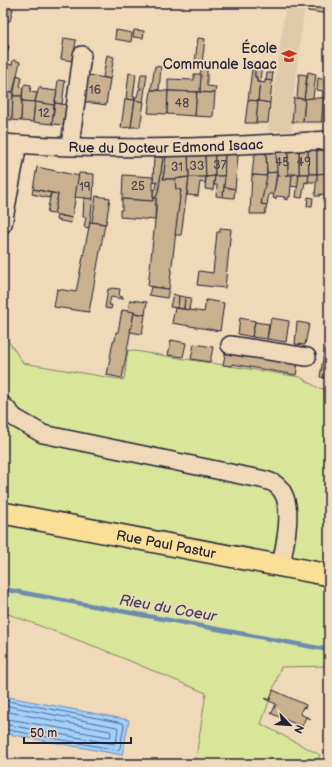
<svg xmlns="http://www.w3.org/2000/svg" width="332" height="767" viewBox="0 0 332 767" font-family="'Balsamiq Sans',sans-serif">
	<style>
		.built { fill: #e0caa9 }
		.green { fill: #d9e699; stroke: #7e846a }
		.water { fill: #a1d1fd; stroke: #6e8baf }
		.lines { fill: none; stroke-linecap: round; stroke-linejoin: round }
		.shore { stroke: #556889; stroke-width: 1 }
		.stream { stroke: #6e8baf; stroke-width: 4.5 }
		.building { fill: #c9b08e; stroke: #22223b }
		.minor-casing { stroke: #22223b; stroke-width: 20 }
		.major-casing { stroke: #22223b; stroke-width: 24 }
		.minor { stroke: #efd9b8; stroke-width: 17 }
		.major { stroke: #f9e096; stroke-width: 21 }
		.labels { text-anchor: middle; stroke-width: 3.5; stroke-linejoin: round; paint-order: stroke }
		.number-label { font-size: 12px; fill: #4c4650 }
		.poi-label { font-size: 14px; fill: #22223b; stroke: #efd9b8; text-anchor: end }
		.street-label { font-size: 14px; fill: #22223b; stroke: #efd9b8 }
		.water-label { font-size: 15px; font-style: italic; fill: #3b4562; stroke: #efd9b8 }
	</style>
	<rect width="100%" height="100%" fill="#efd9b8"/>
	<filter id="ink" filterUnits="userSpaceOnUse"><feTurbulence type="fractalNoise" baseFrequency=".025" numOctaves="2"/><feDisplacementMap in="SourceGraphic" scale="8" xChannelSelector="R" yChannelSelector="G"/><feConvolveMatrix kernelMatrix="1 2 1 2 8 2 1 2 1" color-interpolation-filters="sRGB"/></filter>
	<g filter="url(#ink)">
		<!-- built -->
		<polygon class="built" points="286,3 329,3 329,15 304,11 293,98 292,131 268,131"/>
		<!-- green -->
		<polygon class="green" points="3,333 23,363 124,380 128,350 300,377 318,388 329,390 329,666 281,667 261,724 320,755 316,764 195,764 206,693 99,648 3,612"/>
		<!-- water -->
		<polygon class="water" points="3,696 129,720 122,755 3,733"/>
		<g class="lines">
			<!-- shore -->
			<g class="shore">
				<polyline points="3,700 123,723 124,725 120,748 118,750 3,729"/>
				<polyline points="3,705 117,727 118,729 116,742 114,744 3,724"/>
				<polyline points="3,711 110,731 111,733 111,736 109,737 3,718"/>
			</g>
			<!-- stream -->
			<g class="stream">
				<polyline points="3,589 329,650"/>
				<polyline points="328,764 329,762"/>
			</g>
		</g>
		<!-- building -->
		<g class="building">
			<polygon points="309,3 329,3 329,14 308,11"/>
			<polygon points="4,8 13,9 10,21 3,21"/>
			<polygon points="116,30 132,33 131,42 115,39"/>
			<polygon points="134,30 144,31 143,38 133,37"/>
			<polygon points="64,38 76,40 73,61 61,59"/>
			<polygon points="198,38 205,39 202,63 195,62"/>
			<polygon points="3,44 9,46 3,66"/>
			<polygon points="107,55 114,57 110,79 103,77"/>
			<polygon points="13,60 20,62 13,92 3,91 4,78 8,64 12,65"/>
			<polygon points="253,62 256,63 255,74 255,77 257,77 257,82 260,82 258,101 248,100"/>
			<polygon points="262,62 260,82 257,82 257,77 255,77 255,68"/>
			<polygon points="155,66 161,67 159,90 151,90"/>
			<polygon points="202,67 207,68 207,86 216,87 215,93 200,92 200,74"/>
			<polygon points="308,72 316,74 313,98 304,99"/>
			<polygon points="129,73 136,74 133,97 135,97 135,100 126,99"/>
			<polygon points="267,73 273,73 272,81 266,80"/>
			<polygon points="84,74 110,79 106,105 79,101"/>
			<polygon points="141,74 147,74 143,102 135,100 135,97 137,97 139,89 141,89 141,88 139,87"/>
			<polygon points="194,74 201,74 200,92 168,91 168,79 194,80"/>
			<polygon points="299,74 307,75 304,99 297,98"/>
			<polygon points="17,75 22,77 20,86 23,88 22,96 13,96"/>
			<polygon points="318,78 329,81 329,98 322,98 323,91 317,90"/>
			<polygon points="58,80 65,81 62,104 55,103"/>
			<polygon points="265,80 272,81 270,103 258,101 260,82 265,83"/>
			<polygon points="25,84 31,85 30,92 37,93 35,102 22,101 23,87"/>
			<polygon points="39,87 41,87 41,89 57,91 54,105 35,102"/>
			<polygon points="151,90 168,91 167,114 148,113"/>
			<polygon points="3,91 13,92 12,120 3,119"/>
			<polygon points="168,91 197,92 195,116 167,114"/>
			<polygon points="197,92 215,93 213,117 195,116"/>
			<polygon points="13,96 22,96 21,121 12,120"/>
			<polygon points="294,98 305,99 303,122 292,122"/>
			<polygon points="313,98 323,98 322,122 303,122 305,99"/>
			<polygon points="323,98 329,98 329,121 322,122"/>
			<polygon points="125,99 135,100 131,127 121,128"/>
			<polygon points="135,100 144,102 140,127 131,127"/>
			<polygon points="248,100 258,101 256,123 245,123"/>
			<polygon points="22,101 35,102 33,122 21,121"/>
			<polygon points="258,101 270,103 268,123 256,123"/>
			<polygon points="35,102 54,105 52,124 33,122"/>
			<polygon points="55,103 67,105 64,125 52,124"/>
			<polygon points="308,150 309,174 299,174 299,151"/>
			<polygon points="308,150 317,150 317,174 309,174"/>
			<polygon points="317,150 329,150 329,173 317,174"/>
			<polygon points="288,151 288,175 277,176 276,152"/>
			<rect x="288" y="151" width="11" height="23"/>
			<polygon points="276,152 277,172 267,173 266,153"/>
			<polygon points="257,153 266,153 267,176 252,175 254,156"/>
			<polygon points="205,154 206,177 189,178 188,155"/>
			<polygon points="205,154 215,154 215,176 206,177"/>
			<rect x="215" y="154" width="10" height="22"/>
			<polygon points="225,154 234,154 238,156 235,189 224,187"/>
			<polygon points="188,155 189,177 179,178 179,179 163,179 166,156"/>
			<polygon points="163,156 166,156 163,179 175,179 176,189 181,190 169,289 148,286 156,212 156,198 159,187"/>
			<polygon points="154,157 163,157 159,187 156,198 153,198 153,190 156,189 157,181 153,182"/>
			<polygon points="37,167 79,176 72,218 54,214 58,194 33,189"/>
			<polygon points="277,172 274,194 269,194 267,205 261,204 267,173"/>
			<polygon points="79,173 94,174 93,199 75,197"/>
			<polygon points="329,173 329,178 326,203 323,202 325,195 320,194 320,196 315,196 317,174"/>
			<polygon points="299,174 298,187 290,186 292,175"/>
			<polygon points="299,174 309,174 308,183 305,182 302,198 296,197"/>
			<polygon points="309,174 317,174 317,182 308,182"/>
			<polygon points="123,175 153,177 153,201 122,199"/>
			<polygon points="252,175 267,176 261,204 267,205 265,214 250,214"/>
			<polygon points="292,175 290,197 288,197 288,200 284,199 285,197 276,196 276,199 273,198 277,176"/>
			<polygon points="215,176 213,190 205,189 206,177"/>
			<polygon points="215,176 225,176 223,197 216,196 217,185 214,185"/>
			<polygon points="189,177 181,235 175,235 181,190 176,189 175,179"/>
			<polygon points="206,177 205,183 200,182 198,196 187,195 189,177"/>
			<polygon points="224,187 235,189 234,198 223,197"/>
			<polygon points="33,189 51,193 49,198 32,194"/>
			<polygon points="51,193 58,194 54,214 47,213"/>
			<polygon points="96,196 110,198 106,224 92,222"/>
			<polygon points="308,197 313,198 312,206 307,206"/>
			<polygon points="84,198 93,199 89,228 84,227 86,217 83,217"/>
			<polygon points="153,198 156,198 155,220 120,217 120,210 122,210 122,199 153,201"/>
			<polygon points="57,215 72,218 71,223 56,220"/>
			<polygon points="90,222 105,224 89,312 54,307 57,289 76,292"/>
			<polygon points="220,228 231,229 225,288 197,285 199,271 213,273 217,232 220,232"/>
			<polygon points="151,287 169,289 167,298 149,295"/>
			<polygon points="111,288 120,289 119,296 123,297 123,299 111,297 109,305 112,305 111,309 105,308 108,289 111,289"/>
			<polygon points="173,294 179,296 178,308 170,307"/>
			<polygon points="179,296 185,297 184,309 178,308"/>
			<polygon points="185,297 191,298 189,310 184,309"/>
			<polygon points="130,300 147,302 145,315 128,311"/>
			<polygon points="206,300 224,303 220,331 172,323 175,308 204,312"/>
			<polygon points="122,310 134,312 122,378 107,375 113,341 115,341 116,332 118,332"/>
			<polygon points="134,313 145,315 142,334 130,332"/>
			<polygon points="240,318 255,321 252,337 238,334"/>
			<polygon points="271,318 289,321 286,342 267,339"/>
			<polygon points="255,322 269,324 267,339 252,337"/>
			<polygon points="297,322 309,324 305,345 295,344"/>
			<polygon points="171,340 186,343 183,357 168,355"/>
			<polygon points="194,344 213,347 210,362 191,359"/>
			<polygon points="226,350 298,363 296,375 232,364 232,366 223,365"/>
			<polygon points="324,353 329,354 329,378 320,377"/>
			<polygon points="273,690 306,705 305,708 303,707 300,714 311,719 306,717 302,726 303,727 270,713 272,713 276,704 265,699 266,698 270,700"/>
		</g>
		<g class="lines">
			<defs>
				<g id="minor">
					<path id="s1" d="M3,143C111,152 221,147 329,140"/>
					<polyline points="70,146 82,55"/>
					<polyline points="3,224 18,144"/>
					<polyline points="230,345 307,357"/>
					<path d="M3,405L15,418L43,434L245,476C254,478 267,479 275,484C297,499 285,543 281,565"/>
				</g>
				<g id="major">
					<path id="s2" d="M3,513L329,575"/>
				</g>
			</defs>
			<!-- minor casing -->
			<use href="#minor" class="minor-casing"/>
			<!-- major casing -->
			<use href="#major" class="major-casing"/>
			<!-- minor -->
			<use href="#minor" class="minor"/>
			<!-- major -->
			<use href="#major" class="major"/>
		</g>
	</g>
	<!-- icons -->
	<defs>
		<symbol id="school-bare" viewBox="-9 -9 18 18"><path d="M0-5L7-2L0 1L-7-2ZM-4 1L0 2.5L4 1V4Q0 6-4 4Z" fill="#c8321e" stroke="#efd9b8" stroke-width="2.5" paint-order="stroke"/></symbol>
	</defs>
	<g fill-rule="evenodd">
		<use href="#school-bare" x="278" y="45" width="22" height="22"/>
	</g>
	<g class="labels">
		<!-- number labels -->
		<g class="number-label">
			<text x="95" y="94">16</text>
			<text x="182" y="107">48</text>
			<text x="44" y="117">12</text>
			<text x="282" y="166">45</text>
			<text x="304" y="166">49</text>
			<text x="220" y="169">37</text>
			<text x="197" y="170">33</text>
			<text x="177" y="171">31</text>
			<text x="138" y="190">25</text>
			<text x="85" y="191">19</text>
		</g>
		<!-- poi labels -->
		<g class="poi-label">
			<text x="277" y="53">École<tspan x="277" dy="16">Communale Isaac</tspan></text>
		</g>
		<!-- street labels -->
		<g class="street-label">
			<text dy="5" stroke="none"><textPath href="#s1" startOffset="163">Rue du Docteur Edmond Isaac</textPath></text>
			<text dy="5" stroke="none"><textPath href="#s2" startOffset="166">Rue Paul Pastur</textPath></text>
		</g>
		<!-- water labels -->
		<g class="water-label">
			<text transform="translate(168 608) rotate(10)" y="5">Rieu du Coeur</text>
		</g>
	</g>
	<!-- margin -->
	<rect width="332" height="767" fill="none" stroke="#efd9b8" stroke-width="16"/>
	<rect x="8" y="8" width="316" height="751" fill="none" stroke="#22223b" stroke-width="1.5" filter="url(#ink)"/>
	<!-- north arrow -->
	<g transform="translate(290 725) rotate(115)" stroke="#efd9b8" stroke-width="3" paint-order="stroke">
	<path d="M0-3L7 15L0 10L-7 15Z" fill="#22223b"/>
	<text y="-6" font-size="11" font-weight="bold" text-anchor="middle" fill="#22223b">N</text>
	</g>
	<!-- scale -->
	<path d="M24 737v6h107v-6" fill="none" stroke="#22223b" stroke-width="2"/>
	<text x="30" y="737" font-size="12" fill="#22223b" stroke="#efd9b8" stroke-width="3" paint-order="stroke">50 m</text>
</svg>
